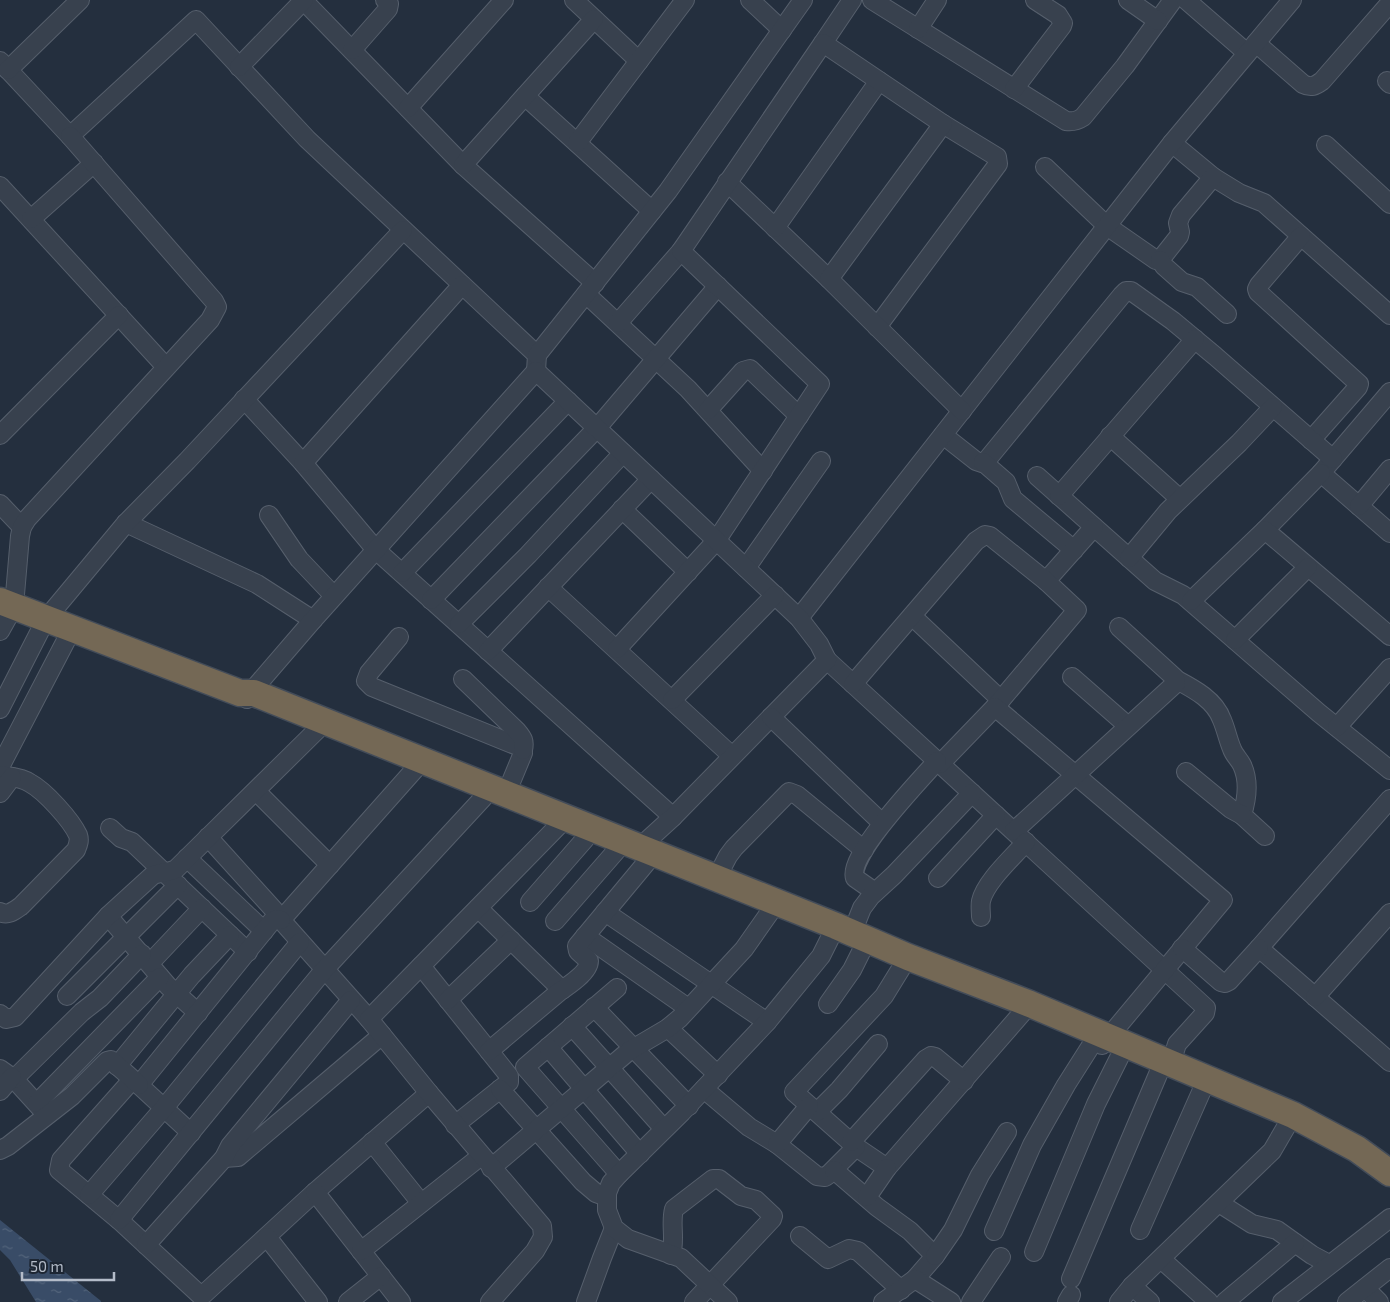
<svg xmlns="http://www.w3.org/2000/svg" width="1390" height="1302" viewBox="0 0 1390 1302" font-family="'Exo 2',sans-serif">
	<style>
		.water { fill: url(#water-ripples) }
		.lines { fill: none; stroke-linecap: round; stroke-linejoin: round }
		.minor-casing { stroke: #565f6c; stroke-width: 20 }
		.highway-casing { stroke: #434c59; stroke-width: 29 }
		.minor { stroke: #38414e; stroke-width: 18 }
		.highway { stroke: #746855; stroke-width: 26 }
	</style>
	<defs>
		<pattern id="water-ripples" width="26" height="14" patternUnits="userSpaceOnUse" patternTransform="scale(1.25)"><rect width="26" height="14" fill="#394c67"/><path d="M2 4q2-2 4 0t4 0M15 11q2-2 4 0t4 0" fill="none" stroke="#53647b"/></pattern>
	</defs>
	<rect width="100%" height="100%" fill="#242f3e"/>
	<!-- water -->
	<polygon class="water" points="0,1220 101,1301 101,1302 36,1302 10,1260 0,1250"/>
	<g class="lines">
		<defs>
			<g id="minor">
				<polyline points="303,0 463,165 595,283"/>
				<polyline points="574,0 639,61"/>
				<polyline points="750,0 782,30"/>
				<path d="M872,0L1066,121C1073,122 1077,121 1083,117L1125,66L1173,0"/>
				<polyline points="1128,0 1158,21"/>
				<polyline points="1186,0 1247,53"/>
				<polyline points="918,29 937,0"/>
				<polyline points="823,43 852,0"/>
				<path d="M1256,43L1303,84C1311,88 1315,86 1322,81L1390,3"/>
				<polyline points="352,50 388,9 389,4 385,0"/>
				<polyline points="0,61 70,136 196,20 307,139 537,355 536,371"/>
				<polyline points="239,67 304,0"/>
				<polyline points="8,70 80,0"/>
				<polyline points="1387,81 1390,84"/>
				<polyline points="1014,89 1062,26 1063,23 1058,15 1035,0"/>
				<polyline points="525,96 652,211"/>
				<polyline points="408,108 504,0"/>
				<polyline points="577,143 685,0"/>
				<polyline points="1172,143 1213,177 1239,193 1264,203 1390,315"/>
				<polyline points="1326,145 1390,204"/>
				<polyline points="463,165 594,19"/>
				<polyline points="1045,167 1107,226 1156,260 1160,260 1179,236 1180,232 1178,223 1181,215 1213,177"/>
				<polyline points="727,182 829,279"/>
				<polyline points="0,186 166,367"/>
				<polyline points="31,219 94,163"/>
				<polyline points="775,228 879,81"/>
				<polyline points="1301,236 1259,285 1257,289 1258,292 1359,384 1358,387 1311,440"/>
				<polyline points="1160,260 1164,266 1182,282 1197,287 1227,314"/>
				<polyline points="586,294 688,389 763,471"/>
				<polyline points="618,323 681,251"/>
				<polyline points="877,327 998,164 997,157 943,124"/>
				<polyline points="537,355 668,191 803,0"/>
				<polyline points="1390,392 1321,473 1390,533"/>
				<polyline points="244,399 303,463 376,550 673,817"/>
				<polyline points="708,410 743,371 750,369 799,416"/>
				<polyline points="0,435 119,315"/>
				<polyline points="943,435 976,461 982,463 986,461 1122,295 1126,291 1131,291 1173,321 1215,356 1333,459"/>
				<polyline points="1110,436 1180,499"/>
				<polyline points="983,462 1006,482 1013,499 1074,550"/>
				<polyline points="303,463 462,285"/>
				<polyline points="1037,476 1155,581 1183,595 1319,713 1390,770"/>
				<polyline points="1059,496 1195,339"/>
				<polyline points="0,504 22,527"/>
				<polyline points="1359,506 1390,469"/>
				<polyline points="622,509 688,572"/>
				<polyline points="269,515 299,559 334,596"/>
				<polyline points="126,523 257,584 313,620"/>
				<polyline points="1265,530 1321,473"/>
				<polyline points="1129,558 1168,511 1239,443 1273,407"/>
				<polyline points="746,568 821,461"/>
				<polyline points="402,573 568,401"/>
				<polyline points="1046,581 1094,527"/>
				<polyline points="548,587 732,756"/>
				<polyline points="431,600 597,428 718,286"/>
				<polyline points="1191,601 1265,530 1390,636"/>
				<polyline points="912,616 1001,700"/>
				<polyline points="799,618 1172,143 1292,0"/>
				<polyline points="459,624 528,555 623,453"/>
				<polyline points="0,631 14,606 20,536 22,527 27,519 210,320 217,307 214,301 70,136"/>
				<polyline points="399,637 369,673 366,681 372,687 520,747 523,753 506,794"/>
				<polyline points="1235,640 1308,567"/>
				<polyline points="617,649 716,541 820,384 681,251 823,43 943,124 829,279 962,411"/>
				<polyline points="488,651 651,479"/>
				<polyline points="827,660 1206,1008 1205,1013 1177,1044 1171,1063"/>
				<polyline points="1072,677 1128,726"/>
				<path d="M463,679L517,731C523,738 525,741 523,750"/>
				<path d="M1177,680C1194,689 1215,700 1222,720C1226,729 1228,740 1232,749C1234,755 1239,759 1242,765C1249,780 1247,799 1242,815L1265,836"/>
				<polyline points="853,684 976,541 985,535 990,536 1046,581 1077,610 995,707"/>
				<polyline points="247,699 251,692 313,620 536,371 799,618 819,644 827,660 673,817 639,848"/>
				<polyline points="672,700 775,595"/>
				<polyline points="0,709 46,619 126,523 187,461 403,230"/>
				<polyline points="771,717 882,823"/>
				<polyline points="1337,727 1390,668"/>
				<polyline points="940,764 995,707 1223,900 1102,1045"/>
				<polyline points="0,767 72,629"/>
				<polyline points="1186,772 1231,809 1242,815"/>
				<path d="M0,775C10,777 21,777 30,783C45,791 71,820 78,835C80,841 78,845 76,850L21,906C14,911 8,916 0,912"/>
				<polyline points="256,791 330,865"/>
				<polyline points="0,793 12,777"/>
				<polyline points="1390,799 1259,948 1390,1062"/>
				<polyline points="110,828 121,838 132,842 248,952"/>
				<polyline points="1014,831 1176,683 1175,678 1119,627"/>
				<polyline points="208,837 274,910 277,919"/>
				<polyline points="187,858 264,931"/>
				<polyline points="938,878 996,815"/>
				<polyline points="716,879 728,856 734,848 789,792 797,795 864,850"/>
				<path d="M875,892L855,878C847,856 921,779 937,761"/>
				<polyline points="530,902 585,839"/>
				<polyline points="478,908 562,990"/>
				<polyline points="605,912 767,1022"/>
				<polyline points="108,916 168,986 198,1013"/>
				<path d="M981,917C981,912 980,906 981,901C985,882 1013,857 1026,842"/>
				<polyline points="555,921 616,851"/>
				<polyline points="852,933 862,908 871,896 894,875 972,793"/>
				<polyline points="585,936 688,1008"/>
				<polyline points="1182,948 1221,982 1225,983 1229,981 1259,948"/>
				<polyline points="908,957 884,996 794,1092 856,1147 887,1168 1030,1004"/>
				<polyline points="150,963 202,908"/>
				<polyline points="421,966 509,1076 509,1082 455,1125"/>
				<polyline points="617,988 525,1067 619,1174"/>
				<polyline points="67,996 178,885"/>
				<polyline points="1315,997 1390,913"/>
				<polyline points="448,1000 511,940"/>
				<polyline points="828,1004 852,970 862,950"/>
				<polyline points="594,1007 689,1106"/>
				<path d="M0,1014L6,1019L15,1017L108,916L153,875C160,872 168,873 176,869L316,731L323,721"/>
				<polyline points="369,1019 281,920 423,760"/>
				<polyline points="572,1026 664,1129"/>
				<polyline points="668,1028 718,1075"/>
				<polyline points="548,1047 640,1154"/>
				<path d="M489,1051L559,992C568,986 589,972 589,961L578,951L577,946L646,863"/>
				<polyline points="117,1066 192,975 230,935"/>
				<polyline points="0,1069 14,1079 44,1112"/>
				<polyline points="14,1079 82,1012 100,998 142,954"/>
				<polyline points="132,1080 61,1160 59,1170 119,1220 200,1295 204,1294 315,1192 429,1093"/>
				<polyline points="500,1089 583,1182 596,1193 607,1197"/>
				<polyline points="704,1089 749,1127 777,1144 817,1176 825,1177 828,1175 856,1147"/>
				<polyline points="0,1091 12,1077"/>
				<polyline points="37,1103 160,977"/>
				<polyline points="817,1112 839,1090 878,1044"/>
				<polyline points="191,1133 139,1085 272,921 277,919 281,920"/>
				<polyline points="372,1142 421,1203"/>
				<polyline points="851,1142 926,1059 931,1056 935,1057 964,1081"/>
				<polyline points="777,1144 809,1106"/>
				<polyline points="0,1150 8,1146 72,1096 107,1061 111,1060 139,1085"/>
				<polyline points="224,1158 238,1157 382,1035"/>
				<polyline points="491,1168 629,1051 668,1028 680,1018 744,949 770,912"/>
				<polyline points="834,1170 877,1207 910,1231 935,1256 915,1279"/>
				<polyline points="315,1192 401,1302"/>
				<polyline points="89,1195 164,1108 300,942"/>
				<polyline points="867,1197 887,1168"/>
				<polyline points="1219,1203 1252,1224 1277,1230 1312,1255 1329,1264"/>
				<polyline points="119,1220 324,970 483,798"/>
				<polyline points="1140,1230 1202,1090"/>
				<polyline points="994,1231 1032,1145 1066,1085 1092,1044"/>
				<polyline points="800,1236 828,1259 849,1249 858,1251 901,1290"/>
				<polyline points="267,1237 318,1302"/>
				<polyline points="146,1245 224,1158 230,1146 351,1000"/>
				<polyline points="361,1251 481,1156"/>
				<polyline points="1034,1252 1096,1104 1120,1056"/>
				<path d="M671,1255C676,1239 670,1224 674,1209L713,1179H719L741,1196L756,1200L773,1216L772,1219L694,1302"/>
				<polyline points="935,1256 953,1230 980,1175 1007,1132"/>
				<polyline points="1161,1259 1209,1302"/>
				<polyline points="1071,1279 1159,1072"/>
				<polyline points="1132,1286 1150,1302"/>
				<polyline points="1365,1288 1379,1302"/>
				<polyline points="348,1302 381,1276"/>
				<polyline points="490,1302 535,1251 543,1237 542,1226 429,1093 369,1019 565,819"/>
				<polyline points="586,1302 602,1258 614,1228"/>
				<polyline points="728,1302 681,1258 628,1239 614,1228 607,1210 607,1193 611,1183 619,1174 682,1112 767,1022 821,956 836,926"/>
				<polyline points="883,1302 915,1279 951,1302"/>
				<polyline points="971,1302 1001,1257"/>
				<polyline points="1067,1302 1071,1295"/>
				<polyline points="1119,1302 1132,1286 1272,1151 1293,1115"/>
				<polyline points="1225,1302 1295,1243"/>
				<polyline points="1282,1302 1390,1218"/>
				<polyline points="1347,1302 1390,1268"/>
			</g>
			<polyline id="highway" points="0,601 240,693 254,693 836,926 908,957 1030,1004 1293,1115 1357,1149 1390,1173"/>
		</defs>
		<!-- minor casing -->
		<use href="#minor" class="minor-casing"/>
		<!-- highway casing -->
		<use href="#highway" class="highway-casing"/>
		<!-- minor -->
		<use href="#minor" class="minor"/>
		<!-- highway -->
		<use href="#highway" class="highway"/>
	</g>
	<!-- scale -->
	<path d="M22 1272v8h92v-8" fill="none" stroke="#b4bcc9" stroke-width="2.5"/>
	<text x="30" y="1272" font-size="15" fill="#b4bcc9" stroke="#1d2633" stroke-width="4" paint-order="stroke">50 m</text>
</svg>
